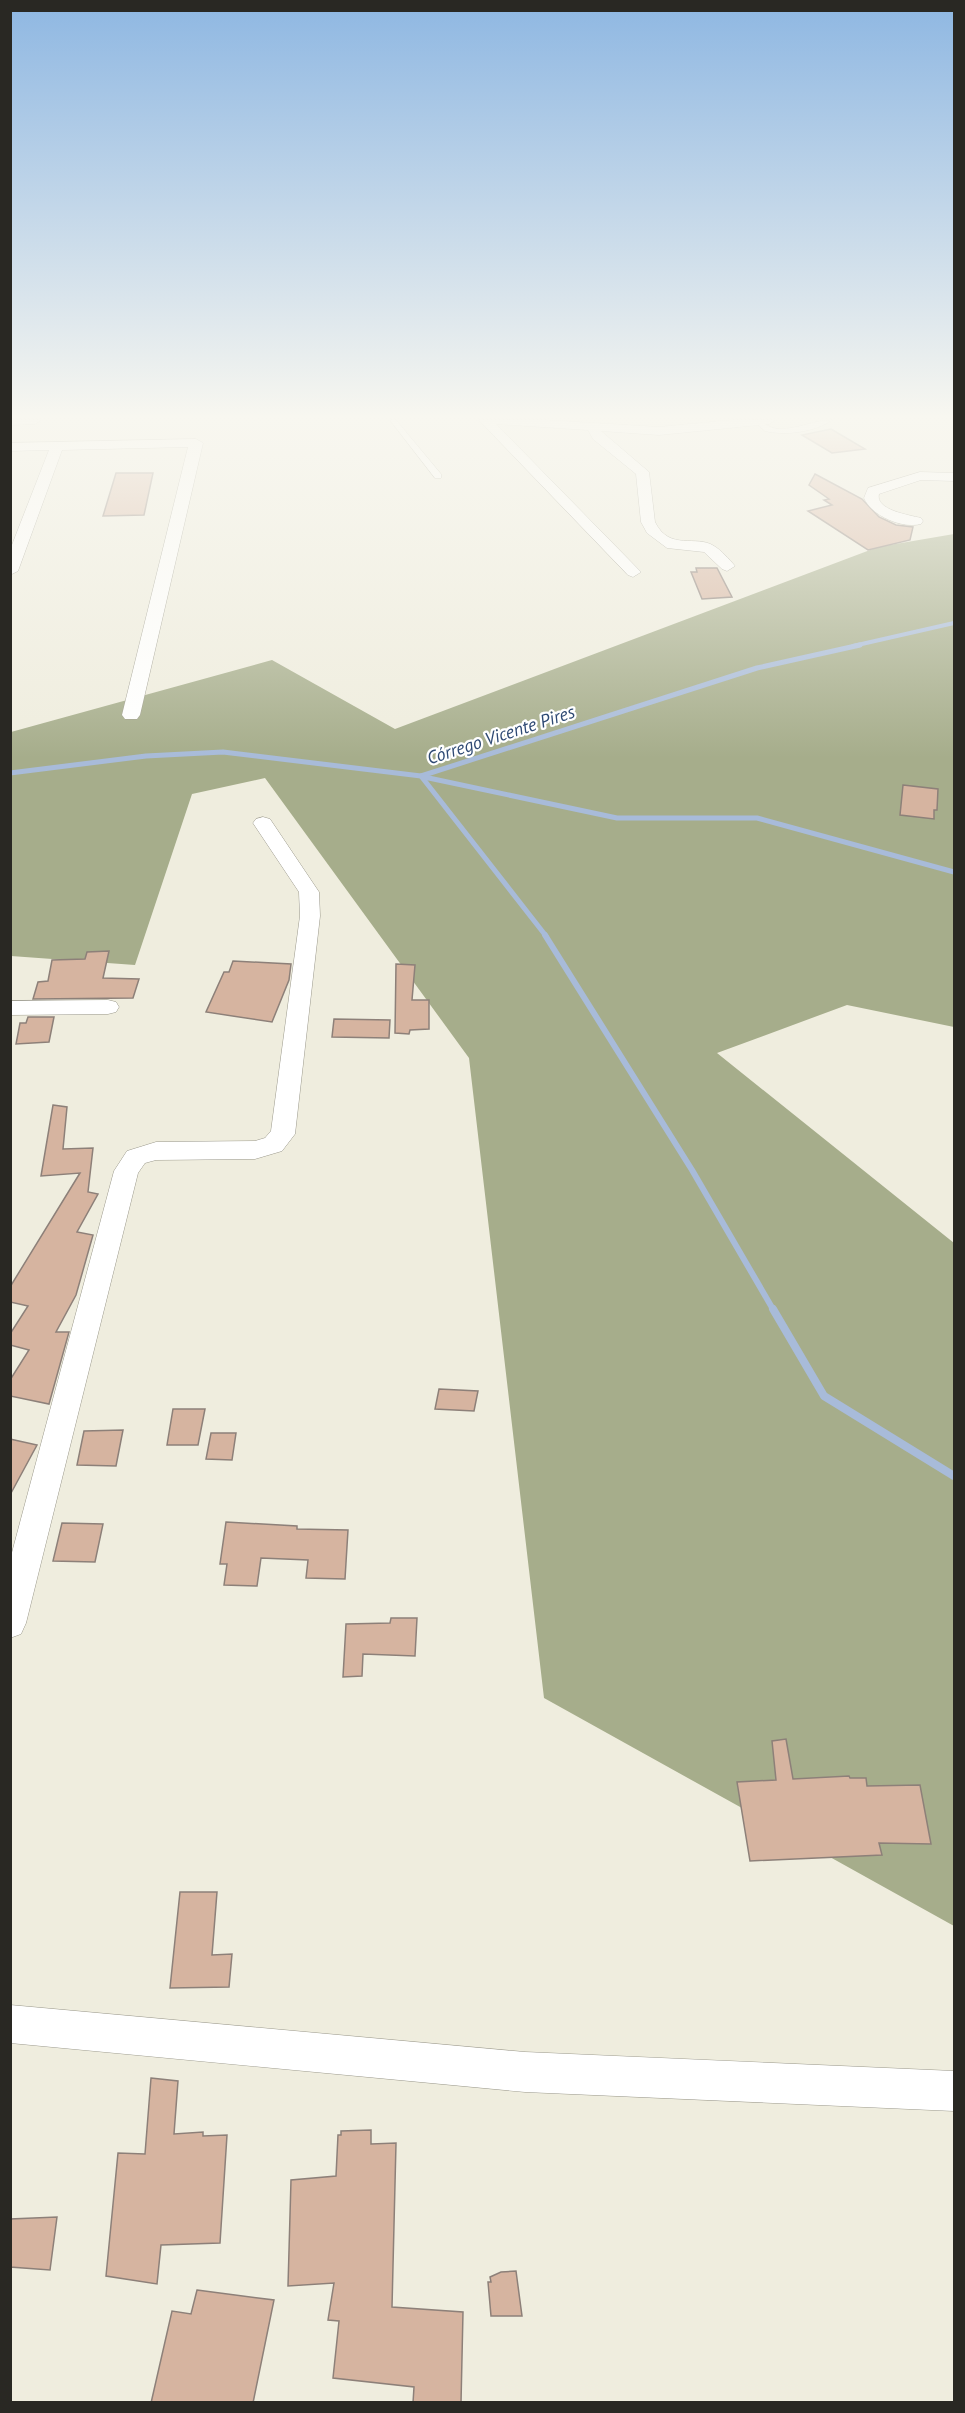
<svg xmlns="http://www.w3.org/2000/svg" width="965" height="2413" viewBox="0 0 965 2413" font-family="'PT Sans',sans-serif">
	<style>
		.forest { fill: #a6ad8b }
		.lines { fill: none; stroke-linecap: round; stroke-linejoin: round }
		.stream-far3 { stroke: #a8bbd9; stroke-width: 4 }
		.stream-far2 { stroke: #a8bbd9; stroke-width: 5 }
		.stream-far1 { stroke: #a8bbd9; stroke-width: 6 }
		.stream { stroke: #a8bbd9; stroke-width: 8 }
		.building { fill: #d6b4a0; stroke: #8d8079; stroke-width: 1.5 }
		.service-casing { stroke: #9b998c; stroke-width: 1 }
		.minor-casing { stroke: #9b998c; stroke-width: 1 }
		.service { fill: #fff; fill-rule: evenodd }
		.minor { fill: #fff; fill-rule: evenodd }
		.labels { text-anchor: middle; stroke-width: 4.5; stroke-linejoin: round; paint-order: stroke }
		.far-water-label { font-size: 18px; font-style: italic; fill: #2e4973; stroke: #fff }
	</style>
	<rect width="100%" height="100%" fill="#efedde"/>
	<!-- forest -->
	<polygon class="forest" points="954,534 954,1027 847,1005 717,1053 954,1243 954,1926 544,1698 469,1058 265,778 192,794 135,965 11,956 11,732 272,660 395,729 878,547"/>
	<g class="lines">
		<!-- stream-far3 -->
		<polyline class="stream-far3" points="853,646 954,623"/>
		<!-- stream-far2 -->
		<g class="stream-far2">
			<polyline points="10,773 146,756 223,752 421,776 757,668 860,645"/>
			<polyline points="421,776 546,936"/>
			<polyline points="424,777 617,818 757,818 954,872"/>
		</g>
		<!-- stream-far1 -->
		<polyline class="stream-far1" points="545,935 692,1170 774,1311"/>
		<!-- stream -->
		<polyline class="stream" points="773,1309 824,1396 954,1476"/>
	</g>
	<!-- building -->
	<g class="building">
		<polygon points="831,429 865,449 832,453 802,435"/>
		<polygon points="116,473 153,473 144,515 103,516"/>
		<polygon points="815,474 862,499 879,517 896,525 913,527 910,540 868,550 808,511 832,505 824,500 829,499 809,485"/>
		<polygon points="696,568 717,568 732,597 702,599 691,572 697,572"/>
		<polygon points="903,785 938,789 937,810 934,810 934,819 900,815"/>
		<polygon points="109,951 103,978 139,979 133,998 33,999 38,982 48,981 52,960 85,959 87,952"/>
		<polygon points="233,961 291,964 289,980 272,1022 206,1012 224,972 229,972"/>
		<polygon points="396,964 415,965 412,1000 429,1000 429,1029 410,1030 409,1034 395,1033"/>
		<polygon points="28,1017 54,1017 49,1042 16,1044 20,1023 26,1023"/>
		<polygon points="334,1019 390,1020 389,1038 332,1037"/>
		<polygon points="53,1105 67,1107 63,1149 93,1148 88,1192 98,1194 77,1232 93,1235 76,1295 56,1332 69,1332 49,1404 10,1396 10,1380 29,1350 10,1345 10,1334 28,1306 10,1302 10,1287 80,1173 41,1176"/>
		<polygon points="439,1389 478,1391 474,1411 435,1409"/>
		<polygon points="173,1409 205,1409 198,1445 167,1445"/>
		<polygon points="123,1430 116,1466 77,1465 84,1431"/>
		<polygon points="211,1433 236,1433 232,1460 206,1459"/>
		<polygon points="10,1439 37,1445 10,1495"/>
		<polygon points="226,1522 297,1526 297,1529 348,1530 345,1579 306,1578 308,1560 261,1558 257,1586 224,1585 227,1564 220,1564"/>
		<polygon points="62,1523 103,1524 95,1562 53,1561"/>
		<polygon points="391,1618 417,1618 415,1656 363,1654 362,1676 343,1677 346,1624 390,1623"/>
		<polygon points="786,1739 793,1779 849,1776 850,1778 866,1778 867,1786 920,1785 931,1844 879,1843 882,1855 750,1861 737,1782 776,1780 772,1741"/>
		<polygon points="180,1892 217,1892 212,1955 232,1954 229,1987 170,1988"/>
		<polygon points="151,2078 178,2081 174,2134 203,2132 203,2136 227,2135 220,2243 161,2245 157,2284 106,2276 118,2153 145,2154"/>
		<polygon points="371,2130 371,2144 396,2143 392,2307 463,2312 461,2403 413,2403 414,2387 333,2378 339,2321 328,2320 334,2283 288,2286 291,2180 336,2176 338,2135 341,2135 341,2131"/>
		<polygon points="57,2217 50,2270 10,2267 10,2219"/>
		<polygon points="516,2271 522,2316 491,2316 488,2282 491,2282 490,2277 501,2272"/>
		<polygon points="197,2290 274,2300 253,2403 151,2403 172,2311 191,2314"/>
	</g>
	<g class="lines">
		<defs>
			<g id="service">
				<polygon points="390,420 396,420 441,474 441,478 435,478"/>
				<path d="M753,420C763,420 768,429 780,429C798,429 815,420 832,420C815,432 785,436 765,431Z"/>
			</g>
			<g id="minor">
				<polygon points="10,420 41,420 35,424 10,425"/>
				<path d="M479,420H545L659,427L732,420H775L769,424L659,435L601,431L649,472L655,522C670,552 696,534 714,546C721,550 729,559 735,566L727,571L722,569L704,552L667,548L647,533L641,522L636,474L593,439L588,430L496,424L638,569L641,572L633,577L628,575Z"/>
				<polygon points="196,439 203,443 140,715 137,719 125,719 122,715 188,447 62,450 18,571 10,575 10,550 49,450 10,451 10,443"/>
				<path d="M920,472L954,473V481L921,480L879,494C875,510 909,515 921,518L923,521L921,524C902,529 872,516 864,498L868,488Z"/>
				<polygon points="263,817 270,819 319,892 320,916 295,1134 282,1151 255,1159 156,1160 145,1163 138,1173 26,1623 21,1634 10,1638 10,1560 114,1171 127,1151 156,1142 255,1141 265,1138 271,1131 300,916 299,892 253,823 256,819"/>
				<polygon points="108,1000 116,1002 119,1007 116,1012 108,1014 10,1015 10,1001"/>
				<polygon points="10,2005 525,2052 954,2071 954,2111 525,2092 10,2043"/>
			</g>
		</defs>
		<!-- service casing -->
		<use href="#service" class="service-casing"/>
		<!-- minor casing -->
		<use href="#minor" class="minor-casing"/>
		<!-- service -->
		<use href="#service" class="service"/>
		<!-- minor -->
		<use href="#minor" class="minor"/>
	</g>
	<!-- sky -->
	<linearGradient id="sky" x2="0" y2="1"><stop stop-color="#8eb7e2"/><stop offset="0.55" stop-color="#f8f7f0"/><stop offset="1" stop-color="#f8f7f0" stop-opacity="0"/></linearGradient>
	<rect width="965" height="758" fill="url(#sky)"/>
	<g class="labels">
		<!-- far-water labels -->
		<g class="far-water-label">
			<text transform="translate(501 735) rotate(-18)" y="6">Córrego Vicente Pires</text>
		</g>
	</g>
	<!-- border -->
	<rect width="965" height="2413" fill="none" stroke="#292823" stroke-width="24"/>
</svg>
